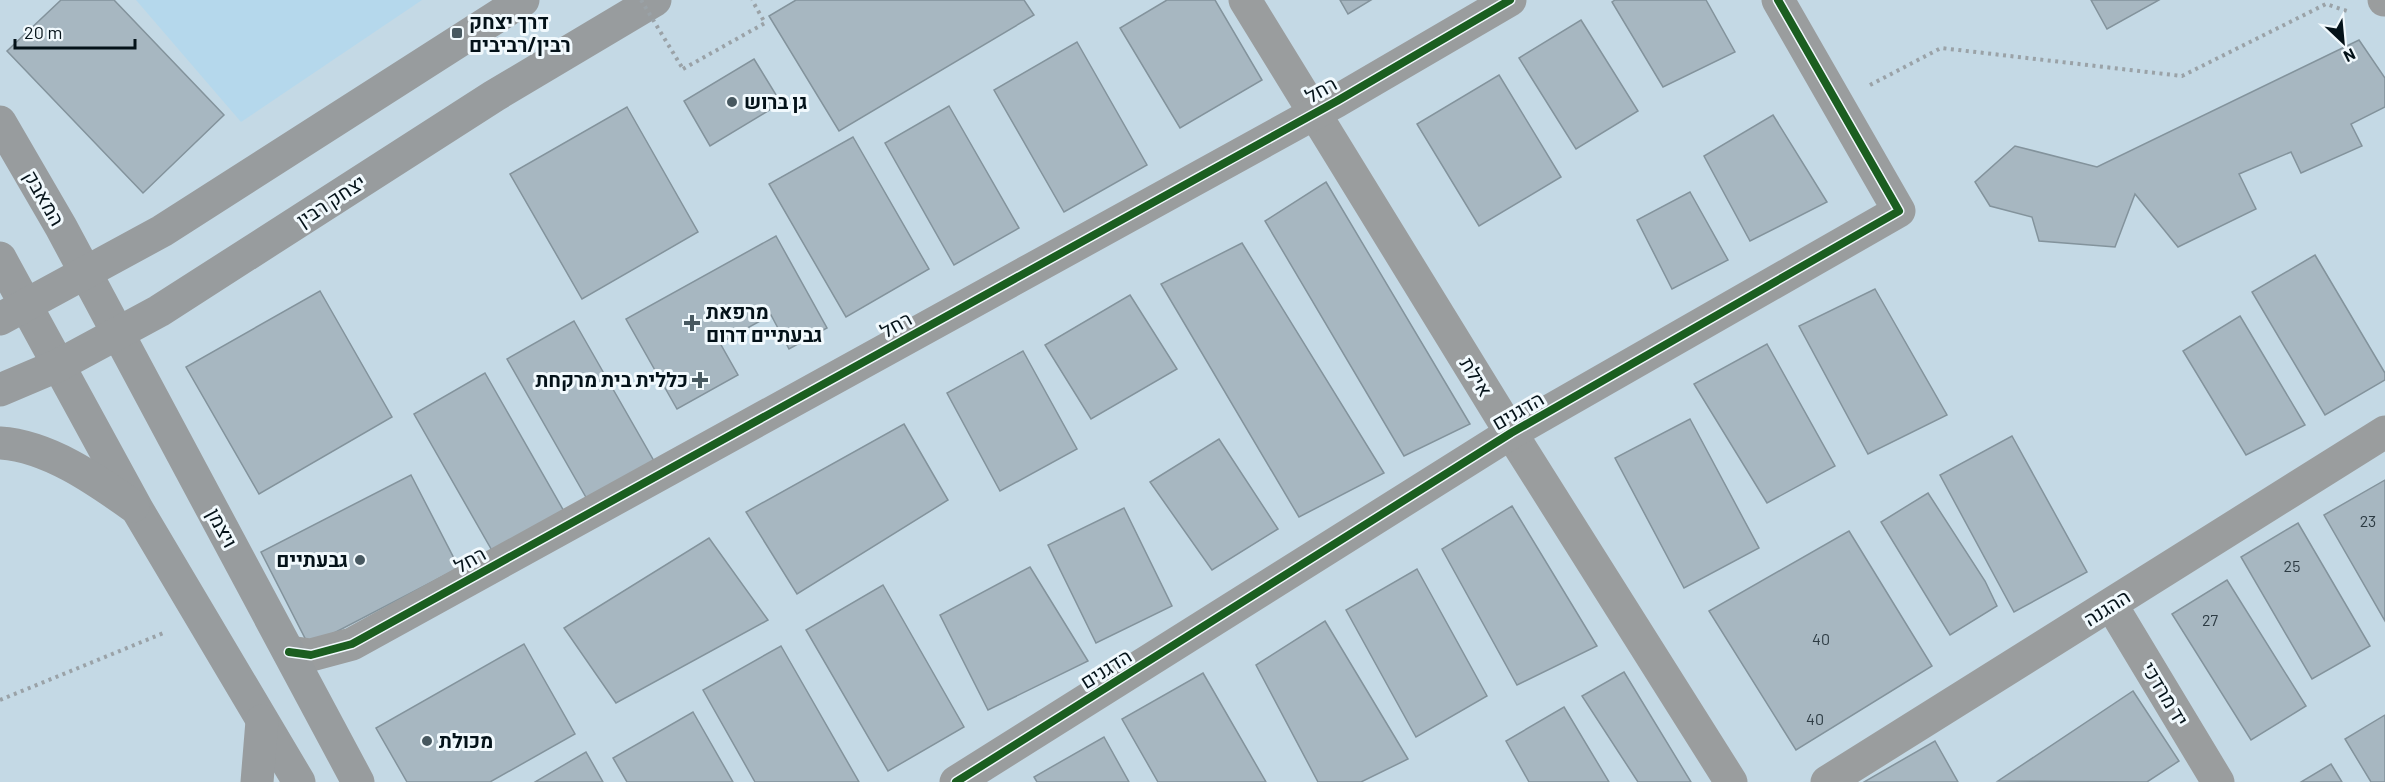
<svg xmlns="http://www.w3.org/2000/svg" width="2385" height="782" viewBox="0 0 2385 782" font-family="Barlow,Heebo,sans-serif">
	<style>
		.built { fill: #b5d8ec }
		.building { fill: #a7b7c1; stroke: #83939c; stroke-width: 1.5 }
		.lines { fill: none; stroke-linecap: round; stroke-linejoin: round }
		.path { stroke: #9aa2a7; stroke-width: 4; stroke-dasharray: 3 4.5; stroke-linecap: butt }
		.street { stroke: #9a9d9e; stroke-width: 33 }
		.secondary { stroke: #989c9e; stroke-width: 33 }
		.path-bridge { stroke: #9aa2a7; stroke-width: 4; stroke-dasharray: 3 4.5; stroke-linecap: butt }
		.cycleway-casing { stroke: #f1f9fd; stroke-width: 11 }
		.cycleway { stroke: #1b5e20; stroke-width: 8 }
		.poi-dot { fill: #475860; stroke: #f1f9fd; stroke-width: 2 }
		.labels { text-anchor: middle; stroke-width: 6; stroke-linejoin: round; paint-order: stroke }
		.number-label { font-size: 16px; fill: #2d3b43 }
		.poi-label { font-size: 20px; font-weight: bold; fill: #041219; stroke: #f1f9fd; text-anchor: start }
		.street-label { font-size: 20px; fill: #041219; stroke: #f1f9fd }
	</style>
	<rect width="100%" height="100%" fill="#c4d9e5"/>
	<!-- built -->
	<polygon class="built" points="136,0 422,0 241,122"/>
	<!-- building -->
	<g class="building">
		<polygon points="61,0 114,0 224,115 143,193 7,51"/>
		<polygon points="796,0 1024,0 1034,15 839,131 769,16"/>
		<polygon points="1167,0 1215,0 1262,80 1180,128 1120,28"/>
		<polygon points="1340,0 1371,0 1348,14"/>
		<polygon points="1615,0 1706,0 1735,52 1663,87 1612,2"/>
		<polygon points="2091,0 2159,0 2107,29"/>
		<polygon points="1581,20 1638,111 1576,149 1519,58"/>
		<polygon points="2359,40 2385,78 2385,107 2351,124 2362,146 2301,173 2291,152 2239,174 2256,209 2178,247 2135,194 2115,247 2039,241 2032,217 1990,206 1975,182 2015,146 2097,167"/>
		<polygon points="1077,42 1147,165 1064,212 994,90"/>
		<polygon points="754,59 781,103 710,146 684,101"/>
		<polygon points="1499,75 1561,177 1479,226 1417,124"/>
		<polygon points="949,106 1019,228 954,265 885,143"/>
		<polygon points="627,107 698,232 582,299 510,174"/>
		<polygon points="1773,115 1827,202 1750,241 1704,156"/>
		<polygon points="853,137 929,269 846,317 769,184"/>
		<polygon points="1326,182 1470,424 1404,456 1265,221"/>
		<polygon points="1690,192 1728,260 1672,289 1637,220"/>
		<polygon points="776,236 827,328 789,349 771,315 720,343 738,375 677,409 626,319"/>
		<polygon points="1242,243 1384,473 1299,517 1161,284"/>
		<polygon points="2315,255 2385,373 2385,380 2325,415 2252,292"/>
		<polygon points="1875,289 1947,415 1868,454 1799,326"/>
		<polygon points="320,291 392,417 259,494 186,367"/>
		<polygon points="1130,295 1177,369 1091,419 1045,345"/>
		<polygon points="2240,316 2305,425 2246,455 2183,351"/>
		<polygon points="574,321 654,461 587,499 507,359"/>
		<polygon points="1767,344 1835,466 1767,503 1694,384"/>
		<polygon points="1023,351 1077,449 1000,491 947,393"/>
		<polygon points="485,373 565,513 494,554 414,414"/>
		<polygon points="1690,419 1759,548 1684,588 1615,458"/>
		<polygon points="904,424 948,500 797,594 746,512"/>
		<polygon points="2012,436 2087,572 2014,612 1940,475"/>
		<polygon points="1219,439 1278,529 1212,570 1150,482"/>
		<polygon points="411,475 459,568 309,646 261,552"/>
		<polygon points="2385,480 2385,621 2324,515"/>
		<polygon points="1928,493 1985,581 1997,606 1950,635 1881,522"/>
		<polygon points="1512,506 1597,646 1517,685 1442,549"/>
		<polygon points="1124,508 1172,606 1096,643 1048,545"/>
		<polygon points="2298,523 2370,646 2312,679 2241,557"/>
		<polygon points="1849,531 1932,666 1796,750 1709,611"/>
		<polygon points="709,538 768,620 616,703 564,628"/>
		<polygon points="1030,567 1088,661 988,710 940,615"/>
		<polygon points="1417,569 1487,696 1416,737 1346,610"/>
		<polygon points="2227,580 2306,706 2251,740 2172,614"/>
		<polygon points="883,585 964,727 888,771 806,630"/>
		<polygon points="1325,621 1408,759 1361,782 1318,782 1256,665"/>
		<polygon points="524,644 575,734 490,782 407,782 376,728"/>
		<polygon points="781,646 859,782 755,782 703,690"/>
		<polygon points="1624,672 1691,782 1638,782 1582,696"/>
		<polygon points="1203,673 1266,782 1158,782 1122,719"/>
		<polygon points="2133,691 2179,761 2147,782 1998,781"/>
		<polygon points="1564,707 1609,782 1529,782 1506,741"/>
		<polygon points="693,712 733,782 627,782 613,758"/>
		<polygon points="2385,715 2385,782 2371,782 2345,739"/>
		<polygon points="1104,737 1129,782 1037,782 1034,777"/>
		<polygon points="1935,741 1958,782 1864,782"/>
		<polygon points="586,752 603,782 535,782"/>
		<polygon points="2331,764 2342,782 2301,782"/>
	</g>
	<g class="lines">
		<!-- path -->
		<g class="path">
			<polyline points="683,69 765,23 752,0"/>
			<polyline points="1870,85 1941,48 2182,76 2326,4 2350,12"/>
			<polyline points="0,700 166,632"/>
		</g>
		<!-- street -->
		<g class="street">
			<polyline points="1245,0 1511,433 1731,782"/>
			<polyline points="2384,0 2385,0"/>
			<polyline points="2112,606 2218,782"/>
			<polyline points="289,652 311,655 352,644 1337,101 1510,0"/>
			<polyline points="956,782 1511,433 1899,211 1778,0"/>
			<polyline points="1827,782 2385,432"/>
		</g>
		<!-- secondary -->
		<g class="secondary">
			<polyline points="0,122 61,227 358,782"/>
			<polyline points="0,258 137,509 299,782"/>
			<polyline points="0,319 162,231 523,0"/>
			<polyline points="0,390 59,365 159,311 494,96 655,0"/>
			<path d="M0,443C48,446 95,479 133,506"/>
			<polyline points="257,782 262,721"/>
		</g>
		<!-- path-bridge -->
		<polyline class="path-bridge" points="641,0 683,69"/>
		<defs>
			<g id="cycleway">
				<polyline points="289,652 311,655 352,644 1337,101 1510,0"/>
				<polyline points="956,782 1511,433 1899,211 1778,0"/>
			</g>
		</defs>
		<!-- cycleway casing -->
		<use href="#cycleway" class="cycleway-casing"/>
		<!-- cycleway -->
		<use href="#cycleway" class="cycleway"/>
	</g>
	<!-- markers -->
	<g class="poi-dot">
		<rect x="451" y="27" width="12" height="12" rx="3"/>
		<circle cx="732" cy="102" r="6"/>
		<path d="M689 314h6v6h6v6h-6v6h-6v-6h-6v-6h6z"/>
		<path d="M697 371h6v6h6v6h-6v6h-6v-6h-6v-6h6z"/>
		<circle cx="360" cy="560" r="6"/>
		<circle cx="427" cy="741" r="6"/>
	</g>
	<g class="labels">
		<!-- number labels -->
		<g class="number-label">
			<text x="2368" y="527">23</text>
			<text x="2292" y="572">25</text>
			<text x="2210" y="626">27</text>
			<text x="1821" y="645">40</text>
			<text x="1815" y="725">40</text>
		</g>
		<!-- poi labels -->
		<g class="poi-label">
			<text x="469" y="29">דרך יצחק<tspan x="469" dy="23">רבין/רביבים</tspan></text>
			<text x="744" y="109">גן ברוש</text>
			<text x="706" y="319">מרפאת<tspan x="706" dy="23">גבעתיים דרום</tspan></text>
			<text x="688" y="387" text-anchor="end">כללית בית מרקחת</text>
			<text x="348" y="567" text-anchor="end">גבעתיים</text>
			<text x="439" y="748">מכולת</text>
		</g>
		<!-- street labels -->
		<g class="street-label">
			<text transform="translate(1321 90) rotate(-29)" y="7">רחל</text>
			<text transform="translate(44 198) rotate(60)" y="7">המאבק</text>
			<text transform="translate(331 201) rotate(-33)" y="7">יצחק רבין</text>
			<text transform="translate(896 325) rotate(-29)" y="7">רחל</text>
			<text transform="translate(1476 377) rotate(58)" y="7">אילת</text>
			<text transform="translate(1518 411) rotate(-30)" y="7">הדגנים</text>
			<text transform="translate(222 528) rotate(62)" y="7">ויצמן</text>
			<text transform="translate(470 560) rotate(-29)" y="7">רחל</text>
			<text transform="translate(2107 608) rotate(-32)" y="7">ההגנה</text>
			<text transform="translate(1106 669) rotate(-32)" y="7">הדגנים</text>
			<text transform="translate(2165 694) rotate(59)" y="7">יד מרדכי</text>
		</g>
	</g>
	<!-- north arrow -->
	<g transform="translate(2343 42) rotate(154)" stroke="#f1f9fd" stroke-width="4.5" paint-order="stroke">
	<path d="M0-4.5L10 22L0 15L-10 22Z" fill="#041219"/>
	<text y="-9" font-size="16" font-weight="bold" text-anchor="middle" fill="#041219">N</text>
	</g>
	<!-- scale -->
	<path d="M15 39v9h120v-9" fill="none" stroke="#041219" stroke-width="3"/>
	<text x="24" y="39" font-size="18" fill="#041219" stroke="#f1f9fd" stroke-width="4.5" paint-order="stroke">20 m</text>
</svg>
